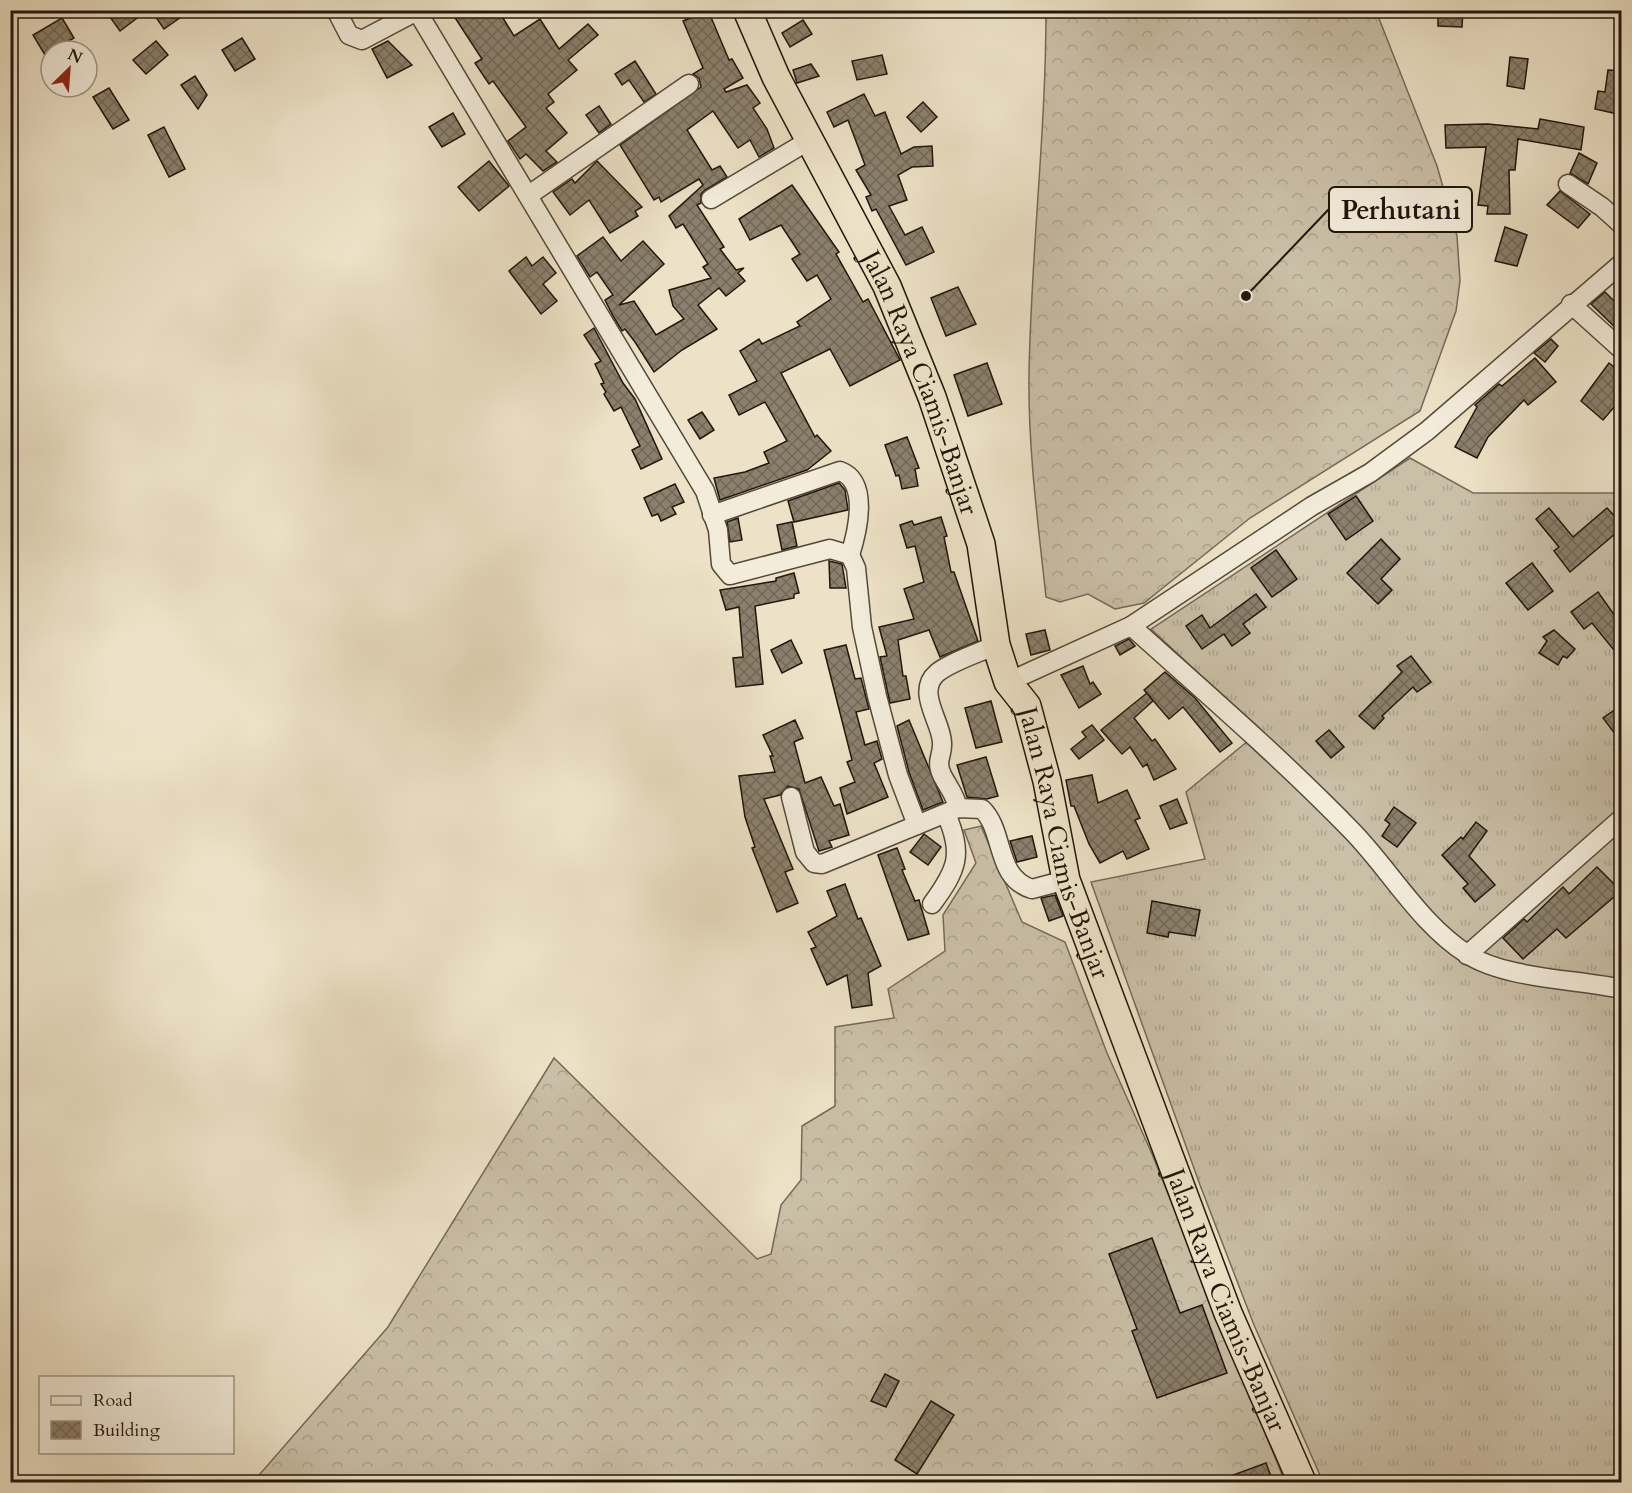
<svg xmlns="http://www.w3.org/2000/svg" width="1632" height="1493" viewBox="0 0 1632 1493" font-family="Cardo,serif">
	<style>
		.grass { fill: url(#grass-tufts); stroke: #756a59; stroke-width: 1.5 }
		.forest { fill: url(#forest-crowns); stroke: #756a59; stroke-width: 1.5 }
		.building { fill: url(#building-cross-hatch); stroke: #20160b; stroke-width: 1.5 }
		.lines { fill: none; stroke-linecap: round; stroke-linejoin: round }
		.minor-casing { stroke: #53493a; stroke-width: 21 }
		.highway-casing { stroke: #20160b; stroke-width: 30 }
		.minor { stroke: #f3ecdb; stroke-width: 18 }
		.highway { stroke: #ede2c7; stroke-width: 27 }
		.labels { text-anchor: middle; stroke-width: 6; stroke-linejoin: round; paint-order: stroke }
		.street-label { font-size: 26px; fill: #20160b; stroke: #f3ecdb }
		.leader { fill: none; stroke: #20160b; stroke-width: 2 }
		.callout-dot { fill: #20160b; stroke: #f3ecdb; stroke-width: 2 }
		.callout { fill: #f3ecdb; stroke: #20160b; stroke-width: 2 }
		.callout-label { font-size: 27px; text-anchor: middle; font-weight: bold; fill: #20160b }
	</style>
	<defs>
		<pattern id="grass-tufts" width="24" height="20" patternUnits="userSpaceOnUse" patternTransform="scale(1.5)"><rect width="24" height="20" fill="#cabfa7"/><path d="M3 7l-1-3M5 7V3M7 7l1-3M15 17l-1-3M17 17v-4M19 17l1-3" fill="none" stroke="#ada38e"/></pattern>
		<pattern id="forest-crowns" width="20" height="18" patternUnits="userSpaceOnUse" patternTransform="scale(1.5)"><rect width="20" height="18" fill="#cabfa7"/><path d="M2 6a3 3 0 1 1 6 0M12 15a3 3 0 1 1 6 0" fill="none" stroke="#ada38e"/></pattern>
		<pattern id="building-cross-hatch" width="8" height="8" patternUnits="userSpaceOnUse" patternTransform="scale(1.5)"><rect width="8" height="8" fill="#8b806d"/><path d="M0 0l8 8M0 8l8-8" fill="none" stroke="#716858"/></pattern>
	</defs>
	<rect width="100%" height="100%" fill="#ede2c7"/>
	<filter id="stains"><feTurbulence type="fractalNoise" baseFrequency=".00333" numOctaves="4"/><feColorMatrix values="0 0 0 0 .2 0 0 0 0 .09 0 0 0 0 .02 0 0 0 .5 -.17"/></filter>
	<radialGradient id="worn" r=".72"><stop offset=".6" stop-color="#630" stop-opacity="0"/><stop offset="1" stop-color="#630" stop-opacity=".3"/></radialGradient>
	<!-- grass -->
	<polygon class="grass" points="1410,458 1473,493 1621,493 1621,1482 1323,1482 1254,1325 1200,1185 1091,882 1205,859 1186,792 1260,731 1151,629"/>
	<!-- forest -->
	<g class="forest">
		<path d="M1046,11H1376L1437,166L1457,236L1460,281L1456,311L1420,411L1250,518L1144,603L1115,609L1088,594L1060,602L1046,597C1038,523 1028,449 1029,374C1031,253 1046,132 1046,11Z"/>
		<polygon points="981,826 1022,922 1065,942 1107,1053 1152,1154 1285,1482 253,1482 388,1327 554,1058 757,1259 771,1254 781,1205 801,1180 802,1126 835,1106 835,1027 894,1018 888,989 945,951 943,915 976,863 964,830"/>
	</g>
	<!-- building -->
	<g class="building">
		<polygon points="105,10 132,10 137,18 120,31"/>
		<polygon points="162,10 191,10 164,29 155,16"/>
		<polygon points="450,10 498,10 514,36 540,19 559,49 588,24 598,35 568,60 577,70 548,94 554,102 546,108 567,133 546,151 557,162 543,171 526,154 520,159 508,141 526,127 493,81 489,84 475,63 482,59"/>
		<polygon points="708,10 729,60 732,59 743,78 724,89 726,92 747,85 760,103 753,108 767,129 774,148 759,157 750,140 738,148 713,111 687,130 712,170 720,166 727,177 705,190 701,194 701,203 697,205 724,247 720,249 736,270 744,268 738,273 745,281 726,296 719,288 698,305 717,329 682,350 654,372 635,342 625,329 622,331 613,316 605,300 613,295 597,272 590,277 577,256 603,237 621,261 643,241 664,264 619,305 634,301 656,335 684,319 673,306 669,290 711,278 703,267 708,264 683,224 676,228 669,216 703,185 699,179 661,202 659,197 654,200 620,145 701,87 699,78 693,74 703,68 683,21"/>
		<polygon points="1438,10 1463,10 1462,27 1438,26"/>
		<polygon points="62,18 74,38 45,55 33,35"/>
		<polygon points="803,20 812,34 790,47 782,33"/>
		<polygon points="242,38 255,59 235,71 222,50"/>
		<polygon points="156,41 168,55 146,74 133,60"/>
		<polygon points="388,41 412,65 387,78 372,49"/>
		<polygon points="882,55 887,74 857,80 852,61"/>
		<polygon points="1510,57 1528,59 1524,89 1507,86"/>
		<polygon points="635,61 656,94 644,102 629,80 622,85 615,74"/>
		<polygon points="811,64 819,76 797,83 793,70"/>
		<polygon points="1608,70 1622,71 1622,115 1595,109 1598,91 1605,92"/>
		<polygon points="195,76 207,95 198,109 181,85"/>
		<polygon points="109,88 129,120 113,129 93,97"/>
		<polygon points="864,94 875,116 885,112 901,154 914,147 932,146 933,166 912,167 898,175 907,200 889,206 905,235 922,227 934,252 906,265 876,209 872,211 866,197 871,195 856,170 865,165 848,120 834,127 827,112"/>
		<polygon points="923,102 937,117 921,132 907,117"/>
		<polygon points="599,106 611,124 599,133 586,115"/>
		<polygon points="453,113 465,134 442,147 429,127"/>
		<polygon points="1540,119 1584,127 1581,150 1518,139 1515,170 1509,170 1510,214 1487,214 1488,206 1478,205 1486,147 1446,148 1445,125 1488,124 1538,129"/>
		<polygon points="164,127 185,169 169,177 148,135"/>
		<polygon points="1579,153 1597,163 1588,184 1570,173"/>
		<polygon points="489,161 509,186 479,211 458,187"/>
		<polygon points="597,161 642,207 635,211 638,216 610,233 589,200 570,215 553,192 572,179 575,183"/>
		<polygon points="792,185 839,252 836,254 863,302 868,299 900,360 850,386 830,349 781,373 815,437 817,435 831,451 807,470 720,500 714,478 745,472 769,463 764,452 787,441 765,402 739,415 729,395 757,381 740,351 759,339 762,344 800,326 797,322 831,299 817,275 807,281 792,259 800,254 781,225 750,240 739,219"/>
		<polygon points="1560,191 1590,214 1578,228 1547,205"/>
		<polygon points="1505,227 1527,235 1517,266 1495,261"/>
		<polygon points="526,257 532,266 543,257 556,273 543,284 557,301 541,314 509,271"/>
		<polygon points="958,287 976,324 946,336 931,298"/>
		<polygon points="1605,292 1622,309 1622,334 1591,304"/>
		<polygon points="594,328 623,383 635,399 662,459 641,469 632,450 640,446 621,407 614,411 604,394 606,392 601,384 604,383 595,364 601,361 584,335"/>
		<polygon points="1551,339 1558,346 1545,362 1534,353"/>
		<polygon points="1535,358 1556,382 1528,405 1524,400 1488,437 1477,458 1455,447 1477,407 1475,405 1499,384 1502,386"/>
		<polygon points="987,363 1002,404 968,416 954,375"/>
		<polygon points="1609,363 1622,373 1622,398 1603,420 1581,401"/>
		<polygon points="702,412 714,430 700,439 688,420"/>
		<polygon points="907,437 919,468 915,469 918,486 902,489 899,475 896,476 885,445"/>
		<polygon points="839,483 845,490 848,510 794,522 788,501"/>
		<polygon points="675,484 684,502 672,507 676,514 661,521 658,514 652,516 644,498"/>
		<polygon points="1356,496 1373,521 1346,540 1328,514"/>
		<polygon points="1549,508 1573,537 1607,508 1622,524 1622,528 1570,572 1554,551 1559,547 1536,519"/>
		<polygon points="941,517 947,536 944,537 951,572 954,572 978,641 940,657 929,630 898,640 903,676 906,676 910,699 890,703 880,657 887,656 879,627 914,619 904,589 924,582 915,546 907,548 900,525 912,521 914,525"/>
		<polygon points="738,518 742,540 730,542 727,522"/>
		<polygon points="792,522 797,546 782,550 777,525"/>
		<polygon points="1381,539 1400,559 1381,579 1392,590 1378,604 1347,573"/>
		<polygon points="1276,550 1297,579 1272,597 1251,568"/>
		<polygon points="829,561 842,564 846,588 830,588"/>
		<polygon points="1532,563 1553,591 1528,610 1506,583"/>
		<polygon points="794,573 799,593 794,594 794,598 755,606 763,684 736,687 733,658 743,657 739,607 726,610 720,590 776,581 776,578"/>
		<polygon points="1598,592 1622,626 1622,660 1592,623 1584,629 1571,612"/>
		<polygon points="1256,594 1266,607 1243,624 1250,633 1232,646 1224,634 1202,649 1186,626 1202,615 1210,628"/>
		<polygon points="1045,630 1050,650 1031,655 1026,634"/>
		<polygon points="1554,630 1575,649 1567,658 1563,656 1558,665 1539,653 1547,641 1543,637"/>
		<polygon points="1129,639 1135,646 1120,655 1115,646"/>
		<polygon points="791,640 802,663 782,673 771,650"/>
		<polygon points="846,645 855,679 861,678 869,709 856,712 865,745 877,741 882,759 874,763 888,797 847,814 840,788 855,782 847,762 852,760 824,650"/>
		<polygon points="1411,656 1431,682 1417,692 1413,687 1382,716 1384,718 1374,729 1359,716 1402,672 1397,666"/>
		<polygon points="1083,666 1090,684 1093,682 1101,694 1079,708 1061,675"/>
		<polygon points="1165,672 1195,698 1232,743 1220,752 1183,707 1169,719 1144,690"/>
		<polygon points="1147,693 1153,701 1134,718 1152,741 1155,739 1176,769 1154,780 1147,764 1143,767 1130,747 1122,754 1101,730"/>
		<polygon points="991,701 1002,742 976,748 965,708"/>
		<polygon points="1622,705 1622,743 1603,718"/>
		<polygon points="795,720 803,738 794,742 805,783 821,777 834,806 840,804 849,835 829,841 832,847 819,851 799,789 788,786 780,795 764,799 793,869 785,872 798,903 777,912 752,848 755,847 745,817 739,776 775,772 770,756 773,756 763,735"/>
		<polygon points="909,720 943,802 923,810 909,772 897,726"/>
		<polygon points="1092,725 1104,740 1079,759 1071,749 1086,737 1082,732"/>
		<polygon points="1329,730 1344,747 1331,758 1316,741"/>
		<polygon points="986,757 998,796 987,799 967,797 957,765"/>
		<polygon points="1092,775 1098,803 1127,790 1140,818 1135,820 1149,849 1127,859 1123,851 1100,863 1089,844 1074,806 1071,806 1066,780"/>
		<polygon points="1177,799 1187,823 1170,829 1160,806"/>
		<polygon points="1394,807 1416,823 1397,847 1382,836 1390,824 1385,820"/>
		<polygon points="1476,822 1487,831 1469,856 1495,885 1475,902 1463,888 1468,884 1442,855 1461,837 1463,839"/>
		<polygon points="924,834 941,847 928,865 910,852"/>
		<polygon points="1032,836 1037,857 1017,862 1010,841"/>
		<polygon points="897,848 905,869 902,870 915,901 919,900 929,934 908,940 878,855"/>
		<polygon points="1597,867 1621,891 1566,938 1557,929 1523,959 1503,938 1524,919 1527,922 1563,887 1569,894"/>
		<polygon points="845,884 858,919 861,918 881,966 868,973 872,1005 852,1008 847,975 827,985 811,949 816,947 808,932 837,916 827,891"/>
		<polygon points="1055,895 1063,916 1049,921 1041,898"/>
		<polygon points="1152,901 1200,910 1195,936 1169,932 1168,937 1147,933"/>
		<polygon points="1152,1238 1180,1313 1202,1305 1227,1373 1157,1398 1132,1331 1137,1329 1109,1254"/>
		<polygon points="885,1374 899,1381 886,1407 871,1401"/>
		<polygon points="931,1401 954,1415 917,1474 895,1460"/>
		<polygon points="1266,1463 1273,1482 1217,1482 1217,1481"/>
	</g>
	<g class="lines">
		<defs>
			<g id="minor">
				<path d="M336,10L349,35L362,40L417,11L705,491L718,530L721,564L730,575L830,549L850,555L856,568L862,627L877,696L898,775L917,825L958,808L982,809C1005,831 995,878 1032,889L1066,880"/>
				<polyline points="1568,184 1602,207 1622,225"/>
				<polyline points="529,195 689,84"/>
				<polyline points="711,199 808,141"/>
				<polyline points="1571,304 1622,350"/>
				<path d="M712,515L840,471C870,482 857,533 850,555"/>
				<path d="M1131,626C1206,693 1282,759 1352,831C1390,870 1420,924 1467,954C1505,979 1576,979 1622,989"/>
				<polyline points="1008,682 1131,626 1312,506 1370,473 1427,431 1622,263"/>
				<polyline points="791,797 805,852 814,863 822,864 917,825"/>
				<path d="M958,808C955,794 948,787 942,775C935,760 943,756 942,743C942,722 915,692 937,673C952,661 979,653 996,645"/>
				<path d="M932,904C957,870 964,854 946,814"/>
				<polyline points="1467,955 1622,818"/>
			</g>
			<g id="highway">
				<path id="s1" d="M747,10L776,77L887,286L932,397L981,544L996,645L1008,682L1027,706L1047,781L1066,880L1228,1313L1302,1482"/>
			</g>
		</defs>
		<!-- minor casing -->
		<use href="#minor" class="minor-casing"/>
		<!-- highway casing -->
		<use href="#highway" class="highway-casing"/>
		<!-- minor -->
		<use href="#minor" class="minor"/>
		<!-- highway -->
		<use href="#highway" class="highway"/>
	</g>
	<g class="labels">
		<!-- street labels -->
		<g class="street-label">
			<text dy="9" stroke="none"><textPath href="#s1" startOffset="412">Jalan Raya Ciamis-Banjar</textPath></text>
			<text dy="9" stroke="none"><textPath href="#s1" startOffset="898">Jalan Raya Ciamis-Banjar</textPath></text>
			<text dy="9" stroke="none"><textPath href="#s1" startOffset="1384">Jalan Raya Ciamis-Banjar</textPath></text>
		</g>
	</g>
	<!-- callouts -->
	<path class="leader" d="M1246 296L1329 209"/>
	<circle class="callout-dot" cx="1246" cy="296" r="6"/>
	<rect class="callout" x="1329" y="187" width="143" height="45" rx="6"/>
	<g class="callout-label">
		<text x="1401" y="219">Perhutani</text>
	</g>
	<!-- margin -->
	<rect width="1632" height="1493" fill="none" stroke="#ede2c7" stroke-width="36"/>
	<rect x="12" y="12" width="1608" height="1469" fill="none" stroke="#20160b" stroke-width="3"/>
	<rect x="18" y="18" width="1596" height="1457" fill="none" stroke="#20160b" stroke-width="1.5"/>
	<!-- legend -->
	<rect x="39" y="1376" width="195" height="78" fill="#f3ecdb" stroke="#9f9688" stroke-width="1.5"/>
	<rect x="51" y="1396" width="30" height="9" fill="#f3ecdb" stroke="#9f9688" stroke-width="1.5"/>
	<text x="93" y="1406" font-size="18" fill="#20160b">Road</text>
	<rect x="51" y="1421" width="30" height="18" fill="url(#building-cross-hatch)" stroke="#9f9688" stroke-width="1.5"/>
	<text x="93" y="1436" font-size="18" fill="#20160b">Building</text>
	<!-- north arrow -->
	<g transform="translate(69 69) rotate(25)"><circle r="28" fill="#f3ecdb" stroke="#9f9688" stroke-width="1.5"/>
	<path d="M0-4.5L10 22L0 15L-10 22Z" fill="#8f2418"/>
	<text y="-9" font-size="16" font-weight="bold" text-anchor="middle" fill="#20160b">N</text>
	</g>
	<rect width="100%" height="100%" filter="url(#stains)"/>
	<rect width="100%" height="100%" fill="url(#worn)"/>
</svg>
